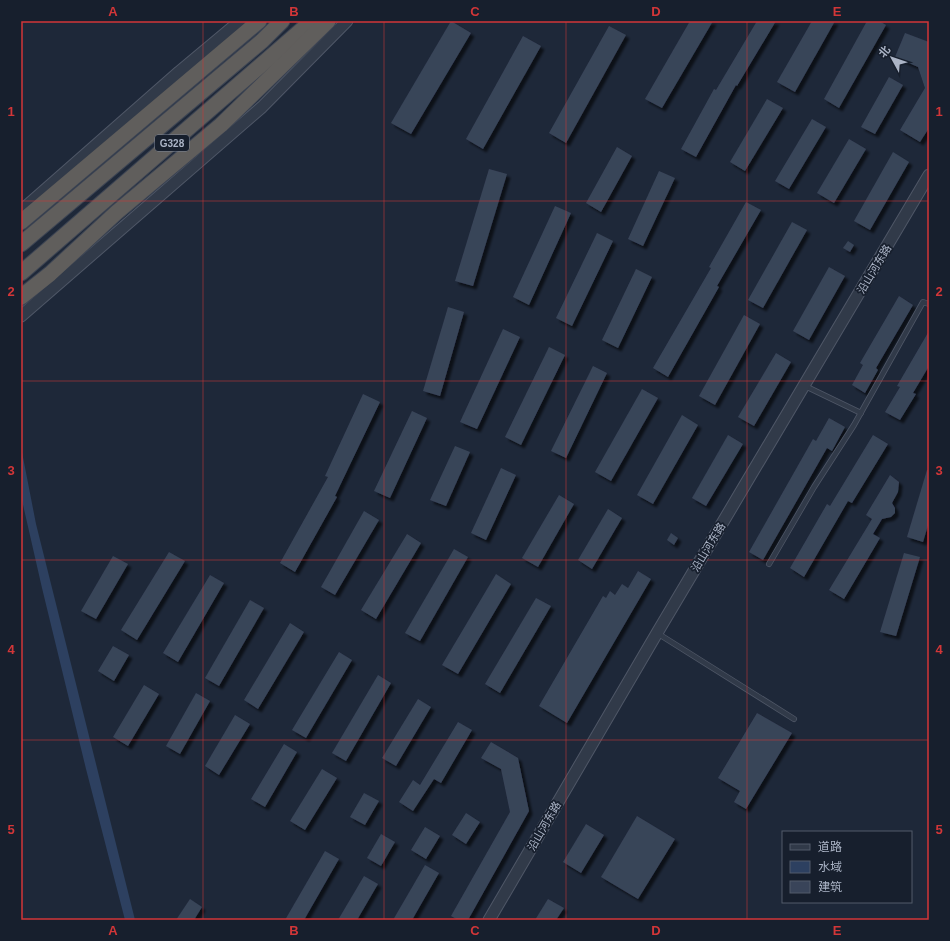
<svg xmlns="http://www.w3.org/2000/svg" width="950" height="941" viewBox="0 0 950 941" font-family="Arial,'Noto Sans SC',sans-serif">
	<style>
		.water { fill: #2d4060 }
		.building { fill: #394459; filter: url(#shadow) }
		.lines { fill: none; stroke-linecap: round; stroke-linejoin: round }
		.service-casing { stroke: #4f5767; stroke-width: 6 }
		.tertiary-casing { stroke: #4f5767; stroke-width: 13 }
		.trunk-casing { stroke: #3c4453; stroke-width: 17 }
		.service { stroke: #313a49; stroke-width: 4.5 }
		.tertiary { stroke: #313a49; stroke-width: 11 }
		.trunk { stroke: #605e5c; stroke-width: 15 }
		.grid { fill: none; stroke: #d23638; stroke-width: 1; stroke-opacity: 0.55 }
		.labels { text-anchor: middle; stroke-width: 3.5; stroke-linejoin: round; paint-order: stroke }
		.shield { fill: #171f2d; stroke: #7f8798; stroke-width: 1 }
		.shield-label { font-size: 10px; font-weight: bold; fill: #abb4c6 }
		.street-label { font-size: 11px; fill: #abb4c6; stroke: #171f2d }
		.neatline { fill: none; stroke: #d23638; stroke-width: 1.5 }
		.grid-label { font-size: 13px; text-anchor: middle; font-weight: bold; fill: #d23638 }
	</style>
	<defs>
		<filter id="shadow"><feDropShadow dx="3.5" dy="3.5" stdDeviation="1" flood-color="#0009"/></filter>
	</defs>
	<rect width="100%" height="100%" fill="#1e2839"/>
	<!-- water -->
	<polygon class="water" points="21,447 36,524 135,920 125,920 86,769 42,588 21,496"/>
	<!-- building -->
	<g class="building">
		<polygon points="451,21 471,33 411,134 391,123"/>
		<polygon points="690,21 713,21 662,108 645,99"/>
		<polygon points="757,21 776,21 737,86 736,85 696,157 681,149 714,89 716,90"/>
		<polygon points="812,21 835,21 795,92 777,82"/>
		<polygon points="867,21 879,21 886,25 839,108 824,99"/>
		<polygon points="609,26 626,35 566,143 549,133"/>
		<polygon points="905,33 929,42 929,128 920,142 900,130 925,88 918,67 895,57"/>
		<polygon points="523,36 541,46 483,149 466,139"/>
		<polygon points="889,77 903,85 875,134 861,127"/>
		<polygon points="767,99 783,108 745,171 730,162"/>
		<polygon points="812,119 826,127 789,189 775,181"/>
		<polygon points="849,139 866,149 834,203 817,193"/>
		<polygon points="617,147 632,156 601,212 586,203"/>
		<polygon points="893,152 909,162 870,230 854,221"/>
		<polygon points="489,169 507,174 473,286 455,281"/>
		<polygon points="659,171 675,178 643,246 628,239"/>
		<polygon points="746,202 761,210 717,286 719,287 668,377 653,368 711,268 709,267"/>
		<polygon points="555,206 571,213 529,305 513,297"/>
		<polygon points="792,222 807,230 763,308 748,300"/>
		<polygon points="597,233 613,241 572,326 556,318"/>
		<polygon points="848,241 854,245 850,252 843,248"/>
		<polygon points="829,267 845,276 809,340 793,331"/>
		<polygon points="636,269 652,277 618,348 602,340"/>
		<polygon points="899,296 913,305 876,368 878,370 865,393 852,385 863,365 860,363"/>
		<polygon points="448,307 464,312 440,396 423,391"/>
		<polygon points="744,315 760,324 715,405 699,396"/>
		<polygon points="503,329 520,337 477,429 460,422"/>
		<polygon points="929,331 929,366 913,393 916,394 900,420 885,412 900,387 897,386"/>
		<polygon points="549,347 565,355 521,445 505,437"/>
		<polygon points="776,353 791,362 754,426 738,417"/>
		<polygon points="593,366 607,373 566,458 551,451"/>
		<polygon points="642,389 658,398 611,481 595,472"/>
		<polygon points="363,394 380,402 335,496 337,497 295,572 280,563 328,477 325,476"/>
		<polygon points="412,411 427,418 390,498 374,491"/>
		<polygon points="682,415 698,425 653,504 637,495"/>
		<polygon points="829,418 845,427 832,451 827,448 763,560 749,552 813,439 816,441"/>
		<polygon points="728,435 743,444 706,506 692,498"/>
		<polygon points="873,435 888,444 852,503 848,501 804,577 790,568 827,504 830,506"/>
		<polygon points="455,446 470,452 446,506 430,500"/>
		<polygon points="501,468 516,475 486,540 471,533"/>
		<polygon points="927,470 929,470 929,522 923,542 907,537"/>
		<polygon points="890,475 899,482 898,492 892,503 895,508 895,513 891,517 882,519 873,534 880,538 844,599 829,590 872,519 866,515"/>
		<polygon points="559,495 574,504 538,567 522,558"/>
		<polygon points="608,509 622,518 592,569 578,560"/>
		<polygon points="364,511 379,520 335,595 321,587"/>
		<polygon points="671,533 678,538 674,545 667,540"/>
		<polygon points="407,534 421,543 376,619 361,610"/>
		<polygon points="454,549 468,557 420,641 405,633"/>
		<polygon points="169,552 185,561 137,640 121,630"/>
		<polygon points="904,553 920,557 896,636 880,632"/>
		<polygon points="113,556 128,564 96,619 81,611"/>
		<polygon points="638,571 651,579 567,723 539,706 603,596 606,598 610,591 615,595 622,584 628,588"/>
		<polygon points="496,574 511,584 458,674 442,665"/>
		<polygon points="210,575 224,583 178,662 163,653"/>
		<polygon points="536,598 551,606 500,693 485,684"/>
		<polygon points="250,600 264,608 219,686 205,678"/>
		<polygon points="290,623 304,632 258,709 244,700"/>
		<polygon points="113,646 129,655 114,681 98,671"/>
		<polygon points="339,652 352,660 306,738 292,730"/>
		<polygon points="378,675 391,683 346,761 332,753"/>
		<polygon points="144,685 159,694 128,746 113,737"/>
		<polygon points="196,693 210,701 180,754 166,746"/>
		<polygon points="418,699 431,707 396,766 382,758"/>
		<polygon points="757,713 792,733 746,809 734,802 740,791 718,778"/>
		<polygon points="235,715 250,724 219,775 205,766"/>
		<polygon points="458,722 472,730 441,783 434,779 413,811 399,802 413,780 420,785"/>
		<polygon points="491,742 518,758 529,811 468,920 458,920 451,916 510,812 501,769 481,758"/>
		<polygon points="284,744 297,752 265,807 251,799"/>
		<polygon points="322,769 337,778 305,830 290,821"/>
		<polygon points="364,793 379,801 365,825 350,817"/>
		<polygon points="466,813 480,822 466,844 452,835"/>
		<polygon points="637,816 675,839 638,899 601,877"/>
		<polygon points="586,824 604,835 581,873 563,862"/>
		<polygon points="425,827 440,836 426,859 411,850"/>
		<polygon points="381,834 395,842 381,866 367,858"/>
		<polygon points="325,851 339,859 304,920 285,920"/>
		<polygon points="425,865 439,873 412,920 393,920"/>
		<polygon points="364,876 378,884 357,920 338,920"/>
		<polygon points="190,899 202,907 194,920 176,920"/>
		<polygon points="548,899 564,908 556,920 535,920"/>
	</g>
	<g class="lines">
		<defs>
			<g id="service">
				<polyline points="805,386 861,413"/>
				<polyline points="769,564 814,487 854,425 923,302 929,304"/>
				<polyline points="657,633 794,719"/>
			</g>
			<g id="tertiary">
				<polyline points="21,211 179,72 240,21"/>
				<polyline points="21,316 262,107 347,21"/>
				<polyline points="489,920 657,633 929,175"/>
			</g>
			<g id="trunk">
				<polyline points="21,222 259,21"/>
				<polyline points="21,244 262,41 282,21"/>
				<polyline points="21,273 312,21"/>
				<polyline points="21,297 50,274 117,212 221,125 328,21"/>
			</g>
		</defs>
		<!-- service casing -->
		<use href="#service" class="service-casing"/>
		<!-- tertiary casing -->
		<use href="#tertiary" class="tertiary-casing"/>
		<!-- trunk casing -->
		<use href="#trunk" class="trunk-casing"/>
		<!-- service -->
		<use href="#service" class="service"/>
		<!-- tertiary -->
		<use href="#tertiary" class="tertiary"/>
		<!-- trunk -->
		<use href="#trunk" class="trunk"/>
	</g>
	<!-- grid -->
	<path class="grid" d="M203,21V920M384,21V920M566,21V920M747,21V920M21,201H929M21,381H929M21,560H929M21,740H929"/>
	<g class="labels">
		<!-- shield labels -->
		<rect class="shield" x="155" y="135" width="34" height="16" rx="3"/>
		<g class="shield-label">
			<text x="172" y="147">G328</text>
		</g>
		<!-- street labels -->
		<g class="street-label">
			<text transform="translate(874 269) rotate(-59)" y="4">沿山河东路</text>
			<text transform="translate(708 547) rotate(-59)" y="4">沿山河东路</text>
			<text transform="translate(544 826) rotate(-60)" y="4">沿山河东路</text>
		</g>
	</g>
	<!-- border -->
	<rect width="950" height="941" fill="none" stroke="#171f2d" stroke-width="44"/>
	<!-- legend -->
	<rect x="782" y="831" width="130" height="72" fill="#171f2d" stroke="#525b6a"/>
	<rect x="790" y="844" width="20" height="6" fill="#313a49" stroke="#525b6a"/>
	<text x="818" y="851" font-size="12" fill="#abb4c6">道路</text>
	<rect x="790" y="861" width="20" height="12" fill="#2d4060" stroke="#525b6a"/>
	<text x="818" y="871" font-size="12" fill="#abb4c6">水域</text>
	<rect x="790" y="881" width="20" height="12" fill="#394459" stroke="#525b6a"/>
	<text x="818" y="891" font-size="12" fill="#abb4c6">建筑</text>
	<!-- north arrow -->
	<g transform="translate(892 58) rotate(310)" stroke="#171f2d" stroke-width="3" paint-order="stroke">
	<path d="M0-3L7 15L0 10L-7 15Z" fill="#abb4c6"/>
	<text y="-6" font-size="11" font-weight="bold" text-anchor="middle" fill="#abb4c6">北</text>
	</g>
	<rect x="22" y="22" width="906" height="897" class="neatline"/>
	<g class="grid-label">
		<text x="113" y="16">A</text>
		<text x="294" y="16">B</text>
		<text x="475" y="16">C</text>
		<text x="656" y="16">D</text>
		<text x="837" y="16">E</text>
		<text x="11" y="116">1</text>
		<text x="939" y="116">1</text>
		<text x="11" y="296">2</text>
		<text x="939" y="296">2</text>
		<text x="11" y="475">3</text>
		<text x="939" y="475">3</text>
		<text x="11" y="654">4</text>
		<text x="939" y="654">4</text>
		<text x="11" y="834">5</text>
		<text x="939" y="834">5</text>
		<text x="113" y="935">A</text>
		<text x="294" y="935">B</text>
		<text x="475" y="935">C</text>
		<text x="656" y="935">D</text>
		<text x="837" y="935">E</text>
	</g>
</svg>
